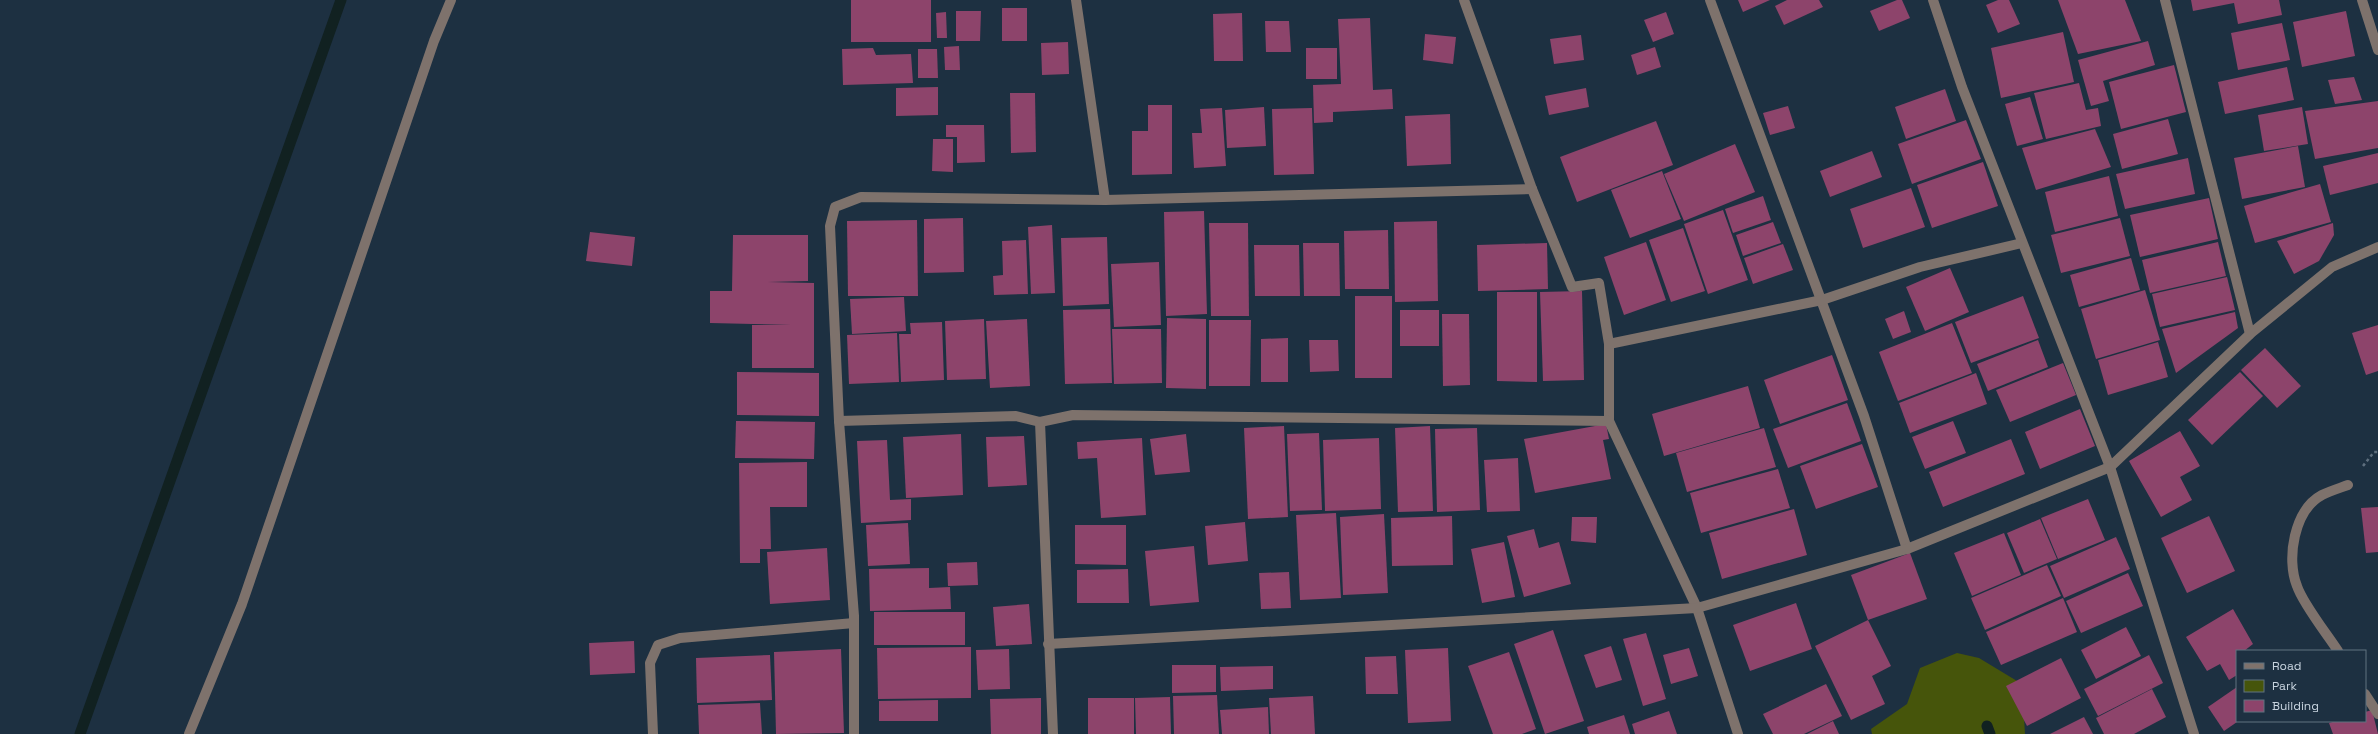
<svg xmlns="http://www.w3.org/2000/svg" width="2378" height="734" viewBox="0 0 2378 734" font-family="'Space Grotesk',sans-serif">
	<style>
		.green { fill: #46550b }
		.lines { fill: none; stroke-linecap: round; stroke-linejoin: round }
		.stream { stroke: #112121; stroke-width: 11 }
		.building { fill: #8d446b }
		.path { stroke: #5f6f7e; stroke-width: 2.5; stroke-dasharray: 3 3; stroke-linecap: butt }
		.minor { stroke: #7e726c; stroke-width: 10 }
	</style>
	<rect width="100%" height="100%" fill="#1d3041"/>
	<!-- green -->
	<polygon class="green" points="1957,653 1979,658 2022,684 2025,734 1872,734 1871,729 1907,704 1920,668"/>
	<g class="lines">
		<!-- stream -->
		<g class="stream">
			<polyline points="1987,726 1990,734"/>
			<polyline points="80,734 341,0"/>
		</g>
	</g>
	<!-- building -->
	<g class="building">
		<rect x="851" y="0" width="80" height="42"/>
		<polygon points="1738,0 1770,0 1743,12"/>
		<polygon points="1787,0 1819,0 1823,7 1784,25 1775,6"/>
		<polygon points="1897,0 1902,0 1910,18 1879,31 1870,11"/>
		<polygon points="1998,0 2009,0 2020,24 1998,33 1986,5"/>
		<polygon points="2058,0 2125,0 2141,41 2078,54"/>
		<polygon points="2191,0 2279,0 2282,15 2238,24 2234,3 2193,11"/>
		<rect x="1002" y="8" width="25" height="33"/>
		<polygon points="956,11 981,11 980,41 956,41"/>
		<polygon points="2346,11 2355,56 2302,67 2293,22"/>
		<polygon points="946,12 947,38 937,38 936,13"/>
		<polygon points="1666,12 1674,34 1653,42 1644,20"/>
		<polygon points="1242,13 1243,61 1214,61 1213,14"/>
		<polygon points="1370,18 1373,90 1392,89 1393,109 1333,112 1333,122 1314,123 1313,85 1341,84 1338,19"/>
		<polygon points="1265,21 1289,21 1291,52 1266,52"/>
		<polygon points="2282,23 2290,60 2238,70 2231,33"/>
		<polygon points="2063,32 2074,82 2001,98 1991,48"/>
		<polygon points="1425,34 1456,37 1453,64 1423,60"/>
		<polygon points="1581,35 1584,60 1554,64 1550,39"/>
		<polygon points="2148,41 2155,65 2103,81 2109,101 2091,106 2078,60"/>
		<polygon points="1068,42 1069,74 1042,75 1041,43"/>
		<polygon points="959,46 960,70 945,70 944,47"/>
		<polygon points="1655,47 1661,67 1637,75 1631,55"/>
		<polygon points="873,48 876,55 911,54 913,83 843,85 842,49"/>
		<rect x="1306" y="48" width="31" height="31"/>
		<polygon points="918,49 937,49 938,78 918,78"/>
		<polygon points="2174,65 2186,112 2121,129 2109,82"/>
		<polygon points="2287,67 2294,100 2225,114 2218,82"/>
		<polygon points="2354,77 2362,100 2335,104 2328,80"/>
		<polygon points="2079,83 2086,110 2098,108 2101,126 2046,139 2034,93"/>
		<polygon points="938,87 938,115 896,116 896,88"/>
		<polygon points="1586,88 1589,107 1549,115 1545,96"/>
		<polygon points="1945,89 1956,121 1906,139 1895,107"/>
		<polygon points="1010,93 1035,93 1036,152 1011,153"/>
		<polygon points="2030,97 2043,139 2017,146 2005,104"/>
		<polygon points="2378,101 2378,148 2315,159 2305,111"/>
		<polygon points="1148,105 1172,105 1172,174 1132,175 1132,131 1148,131"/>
		<polygon points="1788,106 1795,128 1770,135 1763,113"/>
		<polygon points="1264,107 1266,146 1227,148 1225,110"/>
		<polygon points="2302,107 2308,144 2264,151 2258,115"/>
		<polygon points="1222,108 1226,166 1194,168 1192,133 1202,133 1200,109"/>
		<polygon points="1312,108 1314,174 1274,175 1272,109"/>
		<polygon points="1450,114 1451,164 1407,166 1405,116"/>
		<polygon points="2168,119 2178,154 2122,169 2113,134"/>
		<polygon points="1966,120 1981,159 1912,184 1898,144"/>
		<polygon points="1656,121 1673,165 1577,202 1560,157"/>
		<polygon points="946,125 984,125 985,162 957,163 957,137 946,137"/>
		<polygon points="2095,129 2111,167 2036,190 2022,148"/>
		<polygon points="933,139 953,139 953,172 932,171"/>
		<polygon points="1735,144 1755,192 1684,221 1664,174"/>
		<polygon points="2298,146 2305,187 2242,199 2234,158"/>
		<polygon points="1872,151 1882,177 1830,197 1820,171"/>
		<polygon points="2378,153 2378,183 2330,195 2323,166"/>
		<polygon points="2188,158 2195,194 2125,209 2116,174"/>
		<polygon points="1983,162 1998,206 1932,228 1917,185"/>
		<polygon points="1662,171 1681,219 1630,238 1611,190"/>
		<polygon points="2109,176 2118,216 2055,232 2045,192"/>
		<polygon points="2320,184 2331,222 2255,243 2244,206"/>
		<polygon points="1911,188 1925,227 1863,248 1850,209"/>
		<polygon points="1763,196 1771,220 1733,233 1725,209"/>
		<polygon points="2209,198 2218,239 2140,257 2130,215"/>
		<polygon points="1723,210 1748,280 1708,294 1684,224"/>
		<polygon points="1204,211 1207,314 1166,316 1164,212"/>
		<polygon points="963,218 964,272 924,273 924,219"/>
		<polygon points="2120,218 2130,256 2061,273 2051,235"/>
		<polygon points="917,220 918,296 848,296 847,221"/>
		<polygon points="1437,221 1438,301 1395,302 1394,222"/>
		<polygon points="1773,222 1781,243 1743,256 1736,235"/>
		<polygon points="1209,223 1248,223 1249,316 1211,316"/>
		<polygon points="2333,223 2334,235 2319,261 2294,274 2277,241"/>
		<polygon points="1052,225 1055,293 1031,294 1028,227"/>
		<polygon points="1683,228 1705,291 1671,302 1649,240"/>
		<polygon points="1388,230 1389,289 1345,289 1344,231"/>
		<polygon points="590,232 635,237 632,266 586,261"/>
		<polygon points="733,235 808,235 808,281 768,282 814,283 814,368 752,368 752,325 791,325 710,323 710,291 732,291"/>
		<polygon points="1107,237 1109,304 1063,306 1061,238"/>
		<polygon points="1026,240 1028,294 994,295 993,276 1003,275 1002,241"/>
		<polygon points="1646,242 1666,300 1624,315 1604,257"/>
		<polygon points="2218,242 2226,276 2150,293 2142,260"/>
		<polygon points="1303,243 1339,243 1340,296 1304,296"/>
		<polygon points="1547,243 1548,289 1478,291 1477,245"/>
		<polygon points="1783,244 1793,270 1753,284 1744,258"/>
		<polygon points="1254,245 1299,245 1300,296 1255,296"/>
		<polygon points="2131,258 2140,290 2079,307 2070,275"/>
		<polygon points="1159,262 1161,325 1114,327 1111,264"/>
		<polygon points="1950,268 1969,312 1925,331 1906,287"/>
		<polygon points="2227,277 2235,310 2160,327 2152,294"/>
		<polygon points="2145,290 2160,340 2096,359 2081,309"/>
		<polygon points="1582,291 1584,380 1543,381 1540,292"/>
		<polygon points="1497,292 1537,292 1537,382 1497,381"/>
		<rect x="1355" y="296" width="37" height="82"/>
		<polygon points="2023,296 2039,338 1971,363 1955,322"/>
		<polygon points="904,297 906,331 852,334 850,299"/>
		<polygon points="1110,309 1112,383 1065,384 1063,310"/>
		<rect x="1400" y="310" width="39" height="36"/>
		<polygon points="1904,311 1911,332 1893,339 1885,319"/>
		<polygon points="2235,312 2238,328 2176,373 2162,329"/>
		<polygon points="1442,314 1469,314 1470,385 1443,386"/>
		<polygon points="1167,318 1206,319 1206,389 1166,388"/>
		<polygon points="984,319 986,379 947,380 945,321"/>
		<polygon points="1027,319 1030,386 990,388 986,321"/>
		<polygon points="1209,320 1251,320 1250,386 1209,386"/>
		<polygon points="942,322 944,380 901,382 899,334 911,334 910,323"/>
		<polygon points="1952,323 1972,373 1898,401 1879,352"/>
		<polygon points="2378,325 2378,371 2366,375 2352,333"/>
		<polygon points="1112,329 1161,329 1162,383 1114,384"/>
		<polygon points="897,333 899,382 849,384 847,335"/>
		<polygon points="1288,338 1288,382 1261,382 1261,339"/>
		<polygon points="1309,340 1338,340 1339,371 1310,372"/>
		<polygon points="2038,340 2048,367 1988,391 1977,364"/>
		<polygon points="2158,342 2168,377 2108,395 2098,360"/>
		<polygon points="2265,348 2301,386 2277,408 2241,370"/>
		<polygon points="1832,355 1848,400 1780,424 1764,380"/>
		<polygon points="2063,363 2076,395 2010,422 1996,390"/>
		<polygon points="737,372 819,373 819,416 737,415"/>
		<polygon points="2240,372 2263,396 2212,445 2188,420"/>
		<polygon points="1976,373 1987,404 1910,433 1899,403"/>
		<polygon points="1748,386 1760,428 1664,456 1652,414"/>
		<polygon points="1847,403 1861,441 1788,468 1773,429"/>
		<polygon points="2080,409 2095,446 2040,469 2025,432"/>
		<polygon points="736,421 815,422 814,459 735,458"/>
		<polygon points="1953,421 1966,453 1925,469 1912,437"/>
		<polygon points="1606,424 1609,439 1603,440 1611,479 1535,493 1524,439"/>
		<polygon points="1284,426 1288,517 1248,519 1244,428"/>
		<polygon points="1430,426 1433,511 1398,512 1395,428"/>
		<polygon points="1477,428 1480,510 1437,512 1435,429"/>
		<polygon points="1764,428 1776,467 1687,492 1676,453"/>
		<polygon points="2180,431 2200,466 2180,477 2192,500 2161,517 2129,461"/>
		<polygon points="1319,433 1322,510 1290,511 1287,434"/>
		<polygon points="961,434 963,495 906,498 903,437"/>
		<polygon points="1186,434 1190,472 1155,475 1150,439"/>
		<polygon points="1024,436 1027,485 988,487 986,437"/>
		<polygon points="1142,438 1146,515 1101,518 1097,458 1078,459 1077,442"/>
		<polygon points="1379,438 1381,509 1325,511 1323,440"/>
		<polygon points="2011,439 2025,474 1943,507 1929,472"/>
		<polygon points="887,440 890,500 911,499 911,520 861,523 857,441"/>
		<polygon points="1862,444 1878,487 1816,509 1800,466"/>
		<polygon points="1518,458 1520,511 1487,512 1484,460"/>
		<polygon points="807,462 807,507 770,507 771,549 760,549 760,563 740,563 739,463"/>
		<polygon points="1778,469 1790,508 1701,533 1690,493"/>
		<polygon points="2088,499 2105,540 2058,559 2041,518"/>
		<polygon points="2378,507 2378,552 2366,553 2361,508"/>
		<polygon points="1794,509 1807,555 1722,579 1709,533"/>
		<polygon points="1336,513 1341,598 1300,600 1296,515"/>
		<polygon points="1384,514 1388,593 1343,595 1340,517"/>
		<polygon points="1452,516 1453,565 1392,566 1391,518"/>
		<polygon points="2209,516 2235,571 2187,593 2161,538"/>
		<polygon points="1572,517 1597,517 1596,543 1571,541"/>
		<polygon points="2040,519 2057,559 2024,573 2007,533"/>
		<polygon points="1245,522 1248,561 1208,565 1205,526"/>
		<polygon points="908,523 910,564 868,566 866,525"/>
		<polygon points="1075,525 1126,525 1126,565 1075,564"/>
		<polygon points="1534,529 1539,548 1559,542 1571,584 1524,597 1507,536"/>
		<polygon points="2004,533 2021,575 1972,596 1954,553"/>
		<polygon points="2116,537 2130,569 2064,598 2050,566"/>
		<polygon points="1504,542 1515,597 1482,603 1471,549"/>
		<polygon points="1194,546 1199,602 1150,606 1145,551"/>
		<polygon points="827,548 830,600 770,604 767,552"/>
		<polygon points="1910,553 1927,599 1868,620 1851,575"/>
		<polygon points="977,562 978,585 948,586 947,563"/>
		<polygon points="2047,565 2061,596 1985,630 1971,598"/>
		<polygon points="929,568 929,588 950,587 951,609 870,611 869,569"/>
		<polygon points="1128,569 1129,603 1077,603 1077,570"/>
		<polygon points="1289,572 1291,608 1261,609 1259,573"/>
		<polygon points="2128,573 2143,606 2081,633 2066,601"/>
		<polygon points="2063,598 2077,632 2001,665 1986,632"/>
		<polygon points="1796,603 1812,649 1750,671 1733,625"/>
		<polygon points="1029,604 1032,644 996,646 993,607"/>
		<polygon points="2233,609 2253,644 2244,651 2237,651 2237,675 2229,680 2220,664 2207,671 2186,637"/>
		<rect x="874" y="612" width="91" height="33"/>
		<polygon points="1868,620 1891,666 1872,676 1885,704 1851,720 1815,646"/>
		<polygon points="2126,627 2141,656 2096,679 2081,650"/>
		<polygon points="1553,630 1584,721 1545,734 1514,644"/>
		<polygon points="1646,633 1666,699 1643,706 1623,639"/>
		<polygon points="634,641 635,673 590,675 589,643"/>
		<polygon points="1611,646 1622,680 1596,688 1584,655"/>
		<polygon points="971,647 971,698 878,699 877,648"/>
		<polygon points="1448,648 1451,721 1408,723 1405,650"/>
		<polygon points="1689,648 1698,676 1671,684 1663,655"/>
		<polygon points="841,649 844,733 776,734 774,652"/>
		<polygon points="1009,649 1010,689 978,690 976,650"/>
		<polygon points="1509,652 1536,729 1522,734 1493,734 1468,666"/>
		<polygon points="770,655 772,700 697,703 696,658"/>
		<polygon points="2149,655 2163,683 2098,716 2084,689"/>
		<polygon points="1396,656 1398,694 1366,694 1365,657"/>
		<polygon points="2061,658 2081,698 2027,726 2006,686"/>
		<polygon points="1172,665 1216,665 1216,692 1172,693"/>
		<polygon points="1273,666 1273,689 1221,691 1220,667"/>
		<polygon points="1826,684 1842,716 1804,734 1773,734 1763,714"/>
		<polygon points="2237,687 2237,722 2224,731 2208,707"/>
		<polygon points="2152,689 2166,717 2134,734 2104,734 2096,718"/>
		<polygon points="1217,695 1219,734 1174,734 1173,696"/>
		<polygon points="1313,696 1315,734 1271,734 1269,698"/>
		<polygon points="1170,697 1171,734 1136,734 1135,698"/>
		<polygon points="1041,698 1041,734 991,734 990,699"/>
		<rect x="1088" y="698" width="46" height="36"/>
		<polygon points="938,700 938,721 879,721 879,701"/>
		<polygon points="760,703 762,734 699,734 698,705"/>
		<polygon points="1268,707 1269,734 1222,734 1220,710"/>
		<polygon points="2372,710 2378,734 2333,734 2329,723 2336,721 2365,721 2365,712"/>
		<polygon points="1669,711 1677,734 1635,734 1632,724"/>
		<polygon points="1624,715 1630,734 1589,734 1587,727"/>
		<polygon points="2084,717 2093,734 2050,734"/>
		<polygon points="1833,721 1839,734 1807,734"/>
	</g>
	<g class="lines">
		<!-- path -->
		<polyline class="path" points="2363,466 2374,452 2378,452"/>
		<!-- minor -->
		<g class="minor">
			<polyline points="1076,0 1105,200"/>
			<polyline points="1464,0 1532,189 1572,287 1599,283 1609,344 1609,421 1697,608 1738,734"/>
			<polyline points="1710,0 1864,416 1907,549"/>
			<polyline points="1933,0 1962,87 2110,467 2194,734"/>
			<polyline points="2165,0 2250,334"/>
			<polyline points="2362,0 2378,50"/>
			<polyline points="1609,344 1822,300 1920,267 2022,243"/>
			<polyline points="839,421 1016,416 1040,422 1073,415 1609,421"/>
			<polyline points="1040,422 1053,734"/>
			<polyline points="1048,644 1697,608 1907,549 2110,467 2250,334 2332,267 2378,247"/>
			<path d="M2338,651C2327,634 2303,604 2297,586C2286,559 2294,510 2322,495C2330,491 2340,488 2348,485"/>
			<polyline points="2365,694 2378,714"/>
			<polyline points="189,734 242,604 434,41 451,0"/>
			<polyline points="653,734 650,663 658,645 680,638 854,623"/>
			<polyline points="854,734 854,616 839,421 830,226 835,207 861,197 1105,200 1532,189"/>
		</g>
	</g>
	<!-- legend -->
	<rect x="2236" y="650" width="130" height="72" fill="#1d3041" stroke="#617280"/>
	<rect x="2244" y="663" width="20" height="6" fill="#7e726c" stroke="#617280"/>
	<text x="2272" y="670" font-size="12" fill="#c8d4df">Road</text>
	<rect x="2244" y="680" width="20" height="12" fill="#46550b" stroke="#617280"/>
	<text x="2272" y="690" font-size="12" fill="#c8d4df">Park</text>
	<rect x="2244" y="700" width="20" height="12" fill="#8d446b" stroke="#617280"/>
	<text x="2272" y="710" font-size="12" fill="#c8d4df">Building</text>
</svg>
